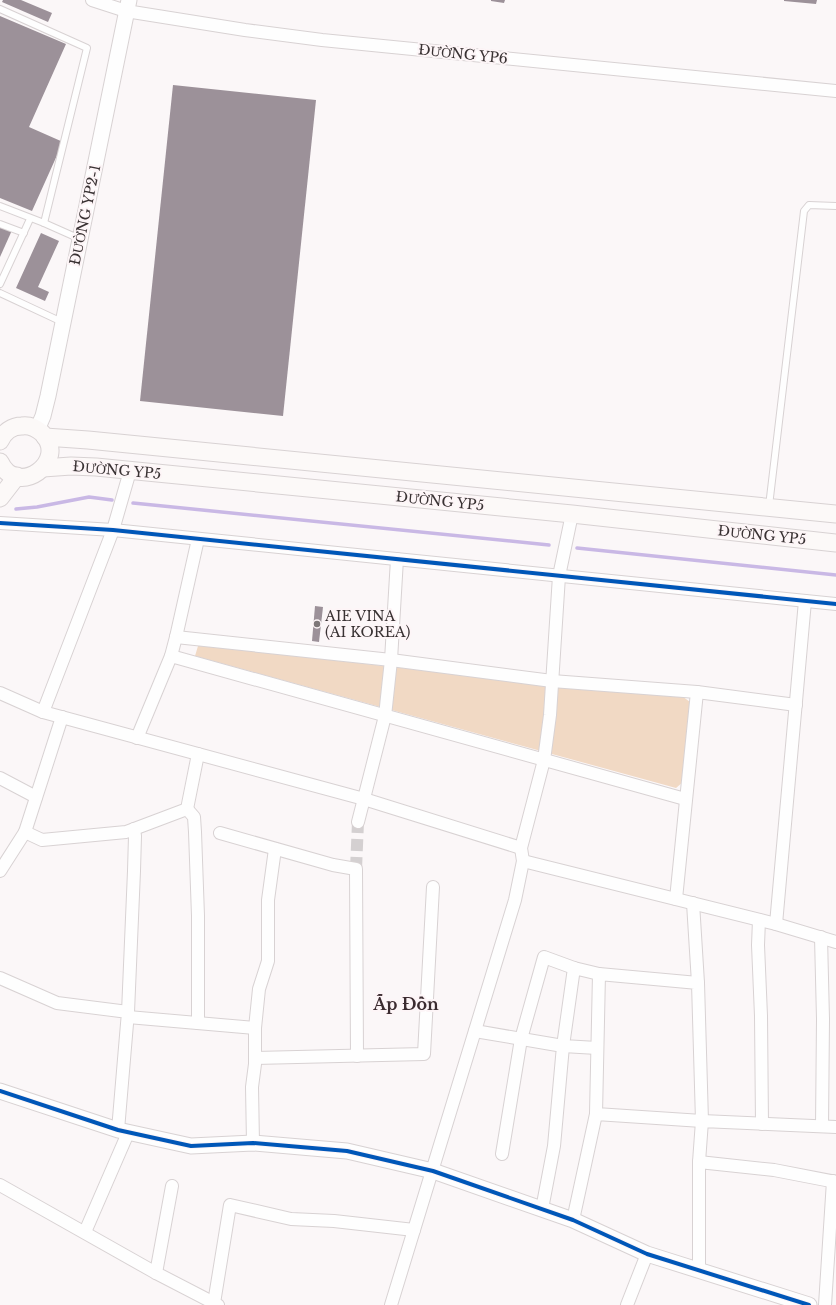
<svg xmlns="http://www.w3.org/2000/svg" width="836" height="1305" viewBox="0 0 836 1305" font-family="'Libre Baskerville',serif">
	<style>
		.green { fill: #f1d9c4 }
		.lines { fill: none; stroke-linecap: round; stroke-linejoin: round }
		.stream { stroke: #c9b8e5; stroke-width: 3.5 }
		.building { fill: #9c9199 }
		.minor-tunnel { stroke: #d4d0d1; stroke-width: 12; stroke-dasharray: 12 6; stroke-linecap: butt }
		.service-casing { stroke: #d8d2d3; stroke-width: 8 }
		.minor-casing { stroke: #d8d2d3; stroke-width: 14 }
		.tertiary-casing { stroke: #d8d2d3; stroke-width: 17 }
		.secondary-casing { stroke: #d8d2d3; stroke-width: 19 }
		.service { stroke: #fefefe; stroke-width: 6 }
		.minor { stroke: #fefefe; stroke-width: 12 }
		.tertiary { stroke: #fefefe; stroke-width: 15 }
		.secondary { stroke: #fcf9f8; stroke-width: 17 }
		.cycleway-casing { stroke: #fdf5f7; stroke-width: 6 }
		.cycleway { stroke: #0057b8; stroke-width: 4 }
		.poi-dot { fill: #7d7778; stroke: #fdf5f7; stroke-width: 1.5 }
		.labels { text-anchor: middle; stroke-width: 4; stroke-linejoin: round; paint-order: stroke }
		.street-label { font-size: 14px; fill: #393233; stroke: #fdf5f7 }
		.poi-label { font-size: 14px; fill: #393233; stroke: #fdf5f7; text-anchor: start }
		.quarter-label { font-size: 16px; font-weight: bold; fill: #3b2c30; stroke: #fdf5f7 }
	</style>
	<rect width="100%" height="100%" fill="#fbf7f8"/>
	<!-- green -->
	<polygon class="green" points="198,646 220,647 514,681 682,696 690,702 683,782 676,788 195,656"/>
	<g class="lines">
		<!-- stream -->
		<g class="stream">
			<polyline points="133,503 549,545"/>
			<polyline points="16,509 37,507 89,497 112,500"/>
			<polyline points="577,548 836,575"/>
		</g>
	</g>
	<!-- building -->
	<g class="building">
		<polygon points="3,0 21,0 52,13 48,22 2,2"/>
		<polygon points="491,0 505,0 504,3 491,1"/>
		<polygon points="784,0 817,0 816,4 784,1"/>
		<polygon points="0,16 66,44 29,127 63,142 32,211 0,198"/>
		<polygon points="173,85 316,100 283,416 140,401"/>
		<polygon points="0,222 13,228 0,257"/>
		<polygon points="41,233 59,241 38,287 49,292 45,301 16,288"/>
		<polygon points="315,606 323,607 319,642 312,641"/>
	</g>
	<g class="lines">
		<!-- minor-tunnel -->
		<polyline class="minor-tunnel" points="356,869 358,822"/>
		<defs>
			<g id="service">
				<polyline points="0,9 87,48 44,223"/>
				<polyline points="0,206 44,223 80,239"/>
				<polyline points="0,224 24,233"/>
				<polyline points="0,284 30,219"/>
				<polyline points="0,293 62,322"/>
				<polyline points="769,506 804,211 809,205 836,206"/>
			</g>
			<g id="minor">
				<polyline points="92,0 126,11 245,30 322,40 836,91"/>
				<polyline points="130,471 113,530 43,712 364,799 521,848"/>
				<polyline points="0,523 113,530 836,604"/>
				<polyline points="176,637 391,660 552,681 697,692 796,705"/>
				<polyline points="171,656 685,799"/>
				<polyline points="0,693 43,712"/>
				<polyline points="62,717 25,832 42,840 126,832 187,809 198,754"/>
				<polyline points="137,738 171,656 176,637 198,539"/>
				<polyline points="0,778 36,797"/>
				<polyline points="187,809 194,817 195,832 198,916 198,1023"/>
				<polyline points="358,822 385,716 391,660 397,559"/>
				<polyline points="220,833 333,865 356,869 357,1056"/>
				<polyline points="523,861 776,924 836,942"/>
				<polyline points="0,871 25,832"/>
				<polyline points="676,899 697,692"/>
				<polyline points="693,903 698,983"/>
				<polyline points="759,920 758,945 761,1016 762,1124"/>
				<polyline points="776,924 805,601"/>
				<polyline points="821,937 823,1019 822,1126"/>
				<polyline points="0,978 57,1003 128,1012 118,1130"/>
				<polyline points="128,1012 134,871 135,836 134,829"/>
				<polyline points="128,1017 255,1028"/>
				<polyline points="475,1031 563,1046 554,1146 542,1209"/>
				<polyline points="597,1048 563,1046 574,968 599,974"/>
				<polyline points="255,1058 424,1054 433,887"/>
				<polyline points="253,1143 252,1087 255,1064 255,1028 259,989 268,961 268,900 275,849"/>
				<polyline points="502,1154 521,1039 544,957 574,968"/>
				<polyline points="699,1162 702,1121 836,1127"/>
				<polyline points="0,1185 156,1273 214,1303"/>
				<polyline points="573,1220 596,1114 702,1121 698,983 599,974 596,1114"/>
				<polyline points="85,1232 128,1133"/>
				<polyline points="699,1270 699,1162 774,1170 836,1182"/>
				<polyline points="156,1273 172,1186"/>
				<polyline points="218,1305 214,1303 230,1205 291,1219 334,1221 414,1230"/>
				<polyline points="391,1305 515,900 523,861 521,848 544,760 550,715 559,576 572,514"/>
				<polyline points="627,1305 647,1254"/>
				<polyline points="825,1305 833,1181"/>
			</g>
			<g id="tertiary">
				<polyline points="37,430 43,416 48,396 129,0"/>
				<polyline points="0,1091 118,1130 191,1146 253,1143 347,1151 433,1171 573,1220 647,1254 809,1305"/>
			</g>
			<g id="secondary">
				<polyline points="45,437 88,440 836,514"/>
				<path d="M0,441C4,432 12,426 22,426C29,425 36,428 42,433C70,461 17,499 0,462"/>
				<polyline points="43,468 71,466 96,467 572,514 836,543"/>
				<polyline points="0,498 17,476"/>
			</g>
		</defs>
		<!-- service casing -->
		<use href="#service" class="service-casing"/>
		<!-- minor casing -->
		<use href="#minor" class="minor-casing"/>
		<!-- tertiary casing -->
		<use href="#tertiary" class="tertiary-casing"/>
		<!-- secondary casing -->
		<use href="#secondary" class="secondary-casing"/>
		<!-- service -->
		<use href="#service" class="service"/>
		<!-- minor -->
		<use href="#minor" class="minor"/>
		<!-- tertiary -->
		<use href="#tertiary" class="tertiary"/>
		<!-- secondary -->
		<use href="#secondary" class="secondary"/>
		<defs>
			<g id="cycleway">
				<polyline points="0,523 113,530 836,604"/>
				<polyline points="0,1091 118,1130 191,1146 253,1143 347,1151 433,1171 573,1220 647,1254 809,1305"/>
			</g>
		</defs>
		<!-- cycleway casing -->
		<use href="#cycleway" class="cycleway-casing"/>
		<!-- cycleway -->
		<use href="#cycleway" class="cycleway"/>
	</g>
	<!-- markers -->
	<circle class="poi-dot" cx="317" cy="624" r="4"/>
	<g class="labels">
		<!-- street labels -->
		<g class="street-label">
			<text transform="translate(463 54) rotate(6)" y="5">ĐƯỜNG YP6</text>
			<text transform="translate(85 215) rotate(-78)" y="5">ĐƯỜNG YP2-1</text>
			<text transform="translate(117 470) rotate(5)" y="5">ĐƯỜNG YP5</text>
			<text transform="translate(440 501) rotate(6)" y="5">ĐƯỜNG YP5</text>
			<text transform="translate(762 535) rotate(6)" y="5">ĐƯỜNG YP5</text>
		</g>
		<!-- poi labels -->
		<g class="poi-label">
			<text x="325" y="621">AIE VINA<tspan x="325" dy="16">(AI KOREA)</tspan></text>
		</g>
		<!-- quarter labels -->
		<g class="quarter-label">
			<text x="406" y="1010">Ấp Đồn</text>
		</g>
	</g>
</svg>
